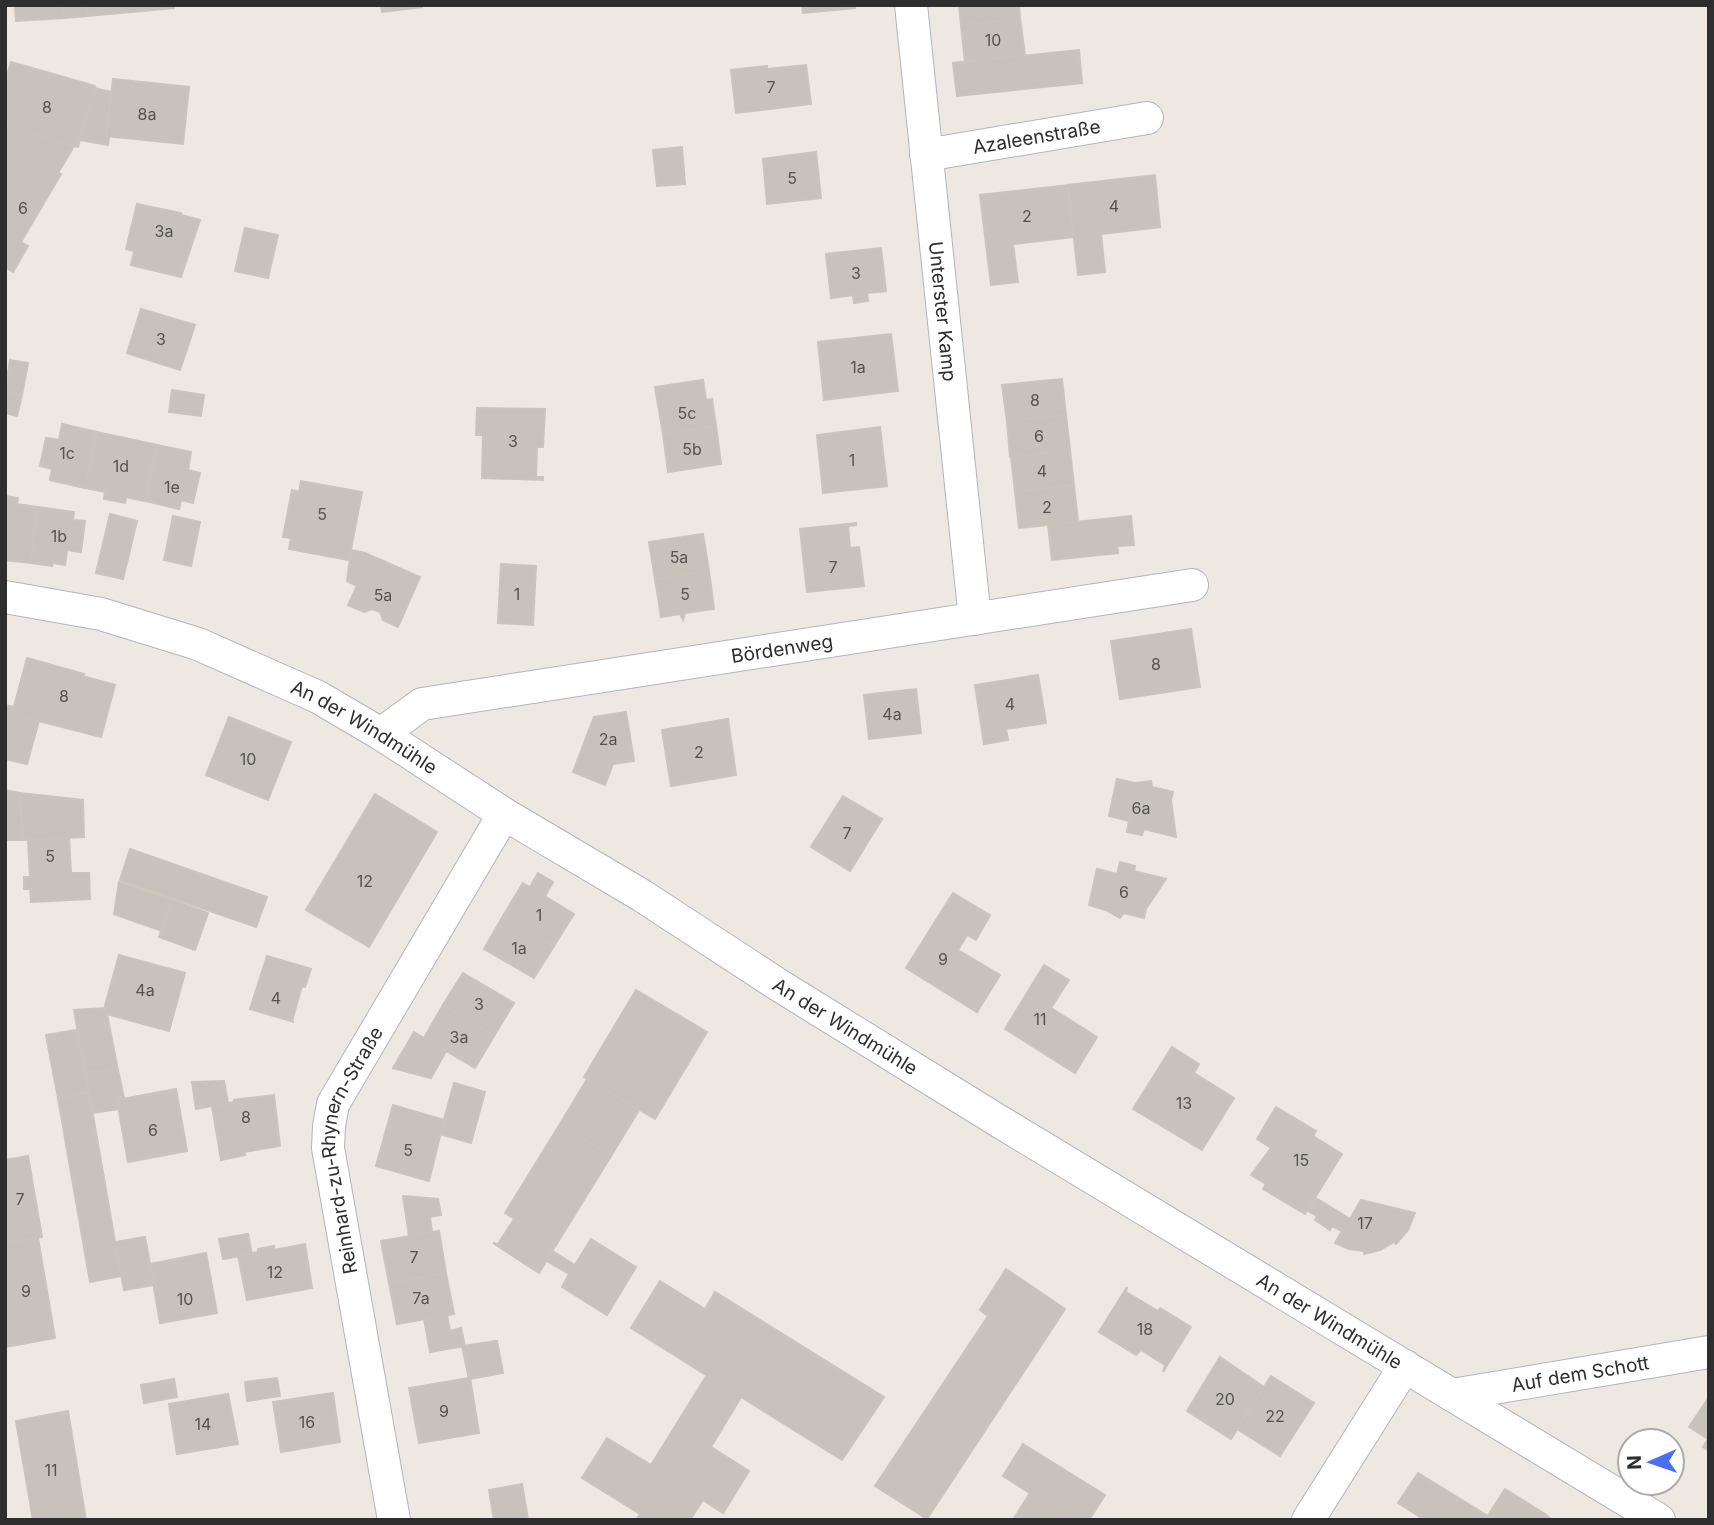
<svg xmlns="http://www.w3.org/2000/svg" width="1714" height="1525" viewBox="0 0 1714 1525" font-family="Inter,sans-serif">
	<style>
		.building { fill: #c7c3bc; stroke: #cac4bb; stroke-width: 2 }
		.lines { fill: none; stroke-linecap: round; stroke-linejoin: round }
		.minor-casing { stroke: #b2b4bd; stroke-width: 34 }
		.minor { stroke: #fff; stroke-width: 32 }
		.labels { text-anchor: middle; stroke-width: 5; stroke-linejoin: round; paint-order: stroke }
		.number-label { font-size: 16px; fill: #545352 }
		.street-label { font-size: 19px; fill: #2e2e2e; stroke: #fff }
	</style>
	<rect width="100%" height="100%" fill="#eee8e2"/>
	<!-- building -->
	<g class="building">
		<polygon points="15,5 63,5 64,18 16,21"/>
		<polygon points="63,5 87,5 88,16 64,18"/>
		<polygon points="87,5 174,5 174,8 88,16"/>
		<polygon points="381,5 422,5 422,7 382,12"/>
		<polygon points="802,5 855,5 855,8 803,13"/>
		<polygon points="959,5 1019,5 1020,19 961,25"/>
		<polygon points="1020,19 1025,55 965,62 961,25"/>
		<polygon points="1079,50 1082,83 957,96 953,63"/>
		<polygon points="11,62 95,86 78,147 5,126 5,83"/>
		<polygon points="806,65 811,104 736,113 731,70 767,66 767,69"/>
		<polygon points="113,79 189,87 183,144 106,136"/>
		<polygon points="94,88 111,92 106,136 109,136 108,145 80,140"/>
		<polygon points="5,126 74,146 58,173 61,174 21,242 28,246 13,272 5,267"/>
		<polygon points="682,147 685,184 657,186 653,150"/>
		<polygon points="816,152 821,198 767,204 763,159"/>
		<polygon points="1155,175 1160,227 1101,234 1105,272 1078,275 1068,185"/>
		<polygon points="1068,185 1073,237 1013,244 1018,282 991,285 980,195"/>
		<polygon points="137,204 181,213 181,215 200,220 181,277 131,265 134,251 126,249"/>
		<polygon points="245,228 278,235 268,278 235,271"/>
		<polygon points="881,248 886,291 867,293 868,301 854,303 853,295 831,298 826,254"/>
		<polygon points="141,309 195,325 180,370 127,353"/>
		<polygon points="891,334 898,391 824,400 818,342"/>
		<polygon points="10,360 28,363 22,395 5,392"/>
		<polygon points="1062,379 1066,415 1007,421 1002,385"/>
		<polygon points="703,380 706,400 712,399 716,426 663,434 655,387"/>
		<polygon points="172,390 204,395 201,416 169,412"/>
		<polygon points="5,392 22,395 17,416 5,413"/>
		<polygon points="477,408 545,409 543,447 537,447 536,477 543,477 543,480 482,478 483,435 476,435"/>
		<polygon points="1066,415 1070,450 1010,457 1007,421"/>
		<polygon points="62,424 97,432 85,488 50,480 52,469 40,466 46,438 59,440"/>
		<polygon points="716,426 721,464 668,472 663,434"/>
		<polygon points="880,427 887,486 823,493 817,435"/>
		<polygon points="97,432 157,445 145,501 126,497 125,503 116,501 104,499 105,492 85,488"/>
		<polygon points="157,445 191,452 188,470 200,473 193,503 181,500 179,509 145,501"/>
		<polygon points="1070,450 1074,485 1015,492 1011,457"/>
		<polygon points="301,481 362,492 349,560 289,549 291,538 283,537 292,490 299,492"/>
		<polygon points="1074,485 1078,522 1019,528 1015,492"/>
		<polygon points="5,496 18,498 17,504 38,507 30,563 5,560"/>
		<polygon points="38,507 74,512 73,520 85,521 81,552 67,550 65,565 53,563 52,566 30,563"/>
		<polygon points="110,514 137,521 123,579 96,573"/>
		<polygon points="173,516 200,522 191,566 164,560"/>
		<polygon points="1131,516 1134,545 1117,546 1118,553 1052,560 1048,525"/>
		<polygon points="856,523 856,525 848,526 850,548 859,547 864,586 807,592 800,529"/>
		<polygon points="703,534 709,571 655,579 649,542"/>
		<polygon points="351,550 365,553 420,577 398,627 383,620 380,612 372,609 364,612 348,605 357,586 347,581"/>
		<polygon points="501,564 536,566 533,625 498,623"/>
		<polygon points="709,571 714,609 685,613 683,620 680,614 661,617 655,579"/>
		<polygon points="1191,629 1200,687 1120,699 1111,641"/>
		<polygon points="27,658 84,674 82,676 115,685 101,737 12,714"/>
		<polygon points="1038,675 1046,723 1006,729 1008,740 984,744 975,685"/>
		<polygon points="916,689 921,733 869,739 864,695"/>
		<polygon points="5,705 14,707 12,714 39,721 27,764 5,759"/>
		<polygon points="626,712 634,761 613,764 605,785 573,772 594,717"/>
		<polygon points="229,717 291,742 268,800 206,775"/>
		<polygon points="728,719 736,775 671,786 662,730"/>
		<polygon points="1117,779 1135,783 1151,781 1152,787 1173,792 1171,800 1176,837 1144,829 1142,835 1127,832 1129,821 1109,816"/>
		<polygon points="5,790 20,793 23,840 5,840"/>
		<polygon points="20,793 83,800 84,837 23,840"/>
		<polygon points="375,794 437,832 369,947 306,910"/>
		<polygon points="843,796 882,819 850,871 811,847"/>
		<polygon points="69,838 71,873 89,873 90,899 31,902 30,889 24,889 24,877 30,877 28,840"/>
		<polygon points="130,849 267,897 256,927 120,880"/>
		<polygon points="1120,862 1135,866 1134,871 1166,879 1146,909 1144,918 1124,913 1120,918 1106,910 1089,905 1097,869 1117,874"/>
		<polygon points="538,873 553,882 545,896 530,887"/>
		<polygon points="119,882 172,900 162,931 114,914"/>
		<polygon points="523,883 574,914 554,946 503,916"/>
		<polygon points="953,893 990,915 976,940 967,935 958,950 1000,975 977,1012 906,968"/>
		<polygon points="172,900 208,913 195,950 159,937"/>
		<polygon points="503,916 554,946 534,978 484,949"/>
		<polygon points="119,955 185,973 169,1031 103,1013"/>
		<polygon points="267,956 311,969 305,987 302,986 292,1021 294,1022 250,1009"/>
		<polygon points="1044,965 1069,980 1051,1008 1097,1037 1075,1073 1005,1029"/>
		<polygon points="463,973 514,1003 494,1036 443,1005"/>
		<polygon points="636,990 707,1032 655,1119 584,1077"/>
		<polygon points="443,1005 494,1036 475,1068 424,1038"/>
		<polygon points="105,1008 103,1013 107,1014 118,1070 85,1072 74,1010"/>
		<polygon points="77,1030 89,1092 58,1098 46,1035"/>
		<polygon points="414,1032 446,1051 431,1078 393,1068"/>
		<polygon points="1172,1047 1199,1064 1194,1073 1234,1098 1202,1150 1133,1109"/>
		<polygon points="118,1070 124,1098 117,1100 119,1109 92,1113 85,1072"/>
		<polygon points="587,1079 639,1110 611,1156 560,1124"/>
		<polygon points="224,1081 228,1103 196,1109 192,1082"/>
		<polygon points="454,1083 485,1092 471,1143 440,1134"/>
		<polygon points="176,1089 187,1151 128,1162 117,1100"/>
		<polygon points="89,1092 121,1276 90,1282 58,1098"/>
		<polygon points="274,1095 280,1146 244,1152 245,1155 221,1160 212,1106 234,1102 234,1100"/>
		<polygon points="393,1105 444,1120 429,1181 376,1166"/>
		<polygon points="1276,1107 1316,1131 1313,1136 1342,1154 1305,1214 1263,1189 1266,1184 1251,1175 1271,1148 1257,1139"/>
		<polygon points="560,1124 611,1156 556,1245 505,1213"/>
		<polygon points="28,1156 42,1237 5,1243 5,1160"/>
		<polygon points="403,1196 438,1199 441,1215 430,1217 432,1232 409,1236"/>
		<polygon points="1316,1198 1350,1219 1361,1200 1415,1213 1408,1230 1396,1244 1394,1242 1380,1250 1364,1254 1364,1251 1349,1249 1335,1243 1342,1231 1332,1226 1330,1230 1315,1220 1317,1216 1308,1211"/>
		<polygon points="514,1219 556,1245 539,1273 493,1243 498,1244"/>
		<polygon points="439,1231 446,1273 389,1283 381,1241"/>
		<polygon points="248,1234 252,1254 223,1259 219,1239"/>
		<polygon points="145,1237 154,1285 124,1290 115,1242"/>
		<polygon points="38,1238 55,1338 5,1347 5,1243"/>
		<polygon points="591,1239 636,1267 607,1315 562,1287 569,1274 547,1261 552,1251 575,1265"/>
		<polygon points="305,1244 312,1288 247,1300 238,1256 258,1252 258,1249 274,1246 274,1250"/>
		<polygon points="206,1253 217,1313 160,1323 150,1264"/>
		<polygon points="1006,1269 1065,1309 927,1519 875,1486 988,1316 980,1310"/>
		<polygon points="446,1273 454,1314 397,1324 389,1283"/>
		<polygon points="660,1281 705,1309 715,1292 884,1397 842,1460 631,1328"/>
		<polygon points="1127,1287 1126,1292 1158,1311 1160,1308 1191,1327 1163,1372 1165,1365 1141,1350 1136,1355 1099,1332"/>
		<polygon points="447,1315 450,1331 461,1328 465,1346 430,1352 424,1319"/>
		<polygon points="497,1341 503,1373 469,1379 462,1346"/>
		<polygon points="1220,1357 1264,1387 1231,1439 1187,1411"/>
		<polygon points="707,1375 741,1397 711,1447 749,1471 723,1513 703,1500 690,1520 636,1520 640,1514 582,1478 607,1438 651,1465"/>
		<polygon points="1271,1376 1314,1403 1280,1456 1237,1429"/>
		<polygon points="277,1378 280,1396 247,1401 245,1382"/>
		<polygon points="470,1378 479,1433 419,1443 409,1388"/>
		<polygon points="174,1379 177,1397 144,1403 141,1385"/>
		<polygon points="333,1393 340,1442 281,1452 273,1402"/>
		<polygon points="228,1394 238,1444 177,1454 169,1404"/>
		<polygon points="1709,1397 1709,1451 1703,1447 1708,1439 1689,1427"/>
		<polygon points="68,1411 86,1520 33,1520 16,1421"/>
		<polygon points="1023,1444 1105,1495 1089,1520 1072,1520 1003,1476"/>
		<polygon points="1418,1473 1488,1516 1485,1520 1425,1520 1398,1503"/>
		<polygon points="522,1484 528,1519 494,1520 489,1490"/>
		<polygon points="1505,1489 1545,1514 1552,1520 1485,1520"/>
		<polygon points="1030,1493 1072,1520 1013,1520"/>
	</g>
	<g class="lines">
		<defs>
			<g id="minor">
				<path id="s1" d="M911,5L975,619"/>
				<path id="s2" d="M926,155L1147,118"/>
				<path id="s3" d="M5,597L101,614L198,644L318,697L381,734L504,814L641,895L777,984L997,1120L1659,1520"/>
				<path id="s4" d="M381,734L422,704L1192,585"/>
				<path id="s5" d="M1452,1395L1709,1352"/>
				<path id="s6" d="M394,1520L328,1148L329,1126L333,1104L504,814"/>
				<polyline points="1308,1520 1405,1366"/>
			</g>
		</defs>
		<!-- minor casing -->
		<use href="#minor" class="minor-casing"/>
		<!-- minor -->
		<use href="#minor" class="minor"/>
	</g>
	<g class="labels">
		<!-- number labels -->
		<g class="number-label">
			<text x="993" y="46">10</text>
			<text x="771" y="93">7</text>
			<text x="47" y="113">8</text>
			<text x="147" y="120">8a</text>
			<text x="792" y="184">5</text>
			<text x="1114" y="212">4</text>
			<text x="23" y="214">6</text>
			<text x="1027" y="222">2</text>
			<text x="164" y="237">3a</text>
			<text x="856" y="279">3</text>
			<text x="161" y="345">3</text>
			<text x="858" y="373">1a</text>
			<text x="1035" y="406">8</text>
			<text x="687" y="419">5c</text>
			<text x="1039" y="442">6</text>
			<text x="513" y="447">3</text>
			<text x="692" y="455">5b</text>
			<text x="67" y="459">1c</text>
			<text x="852" y="466">1</text>
			<text x="121" y="472">1d</text>
			<text x="1042" y="477">4</text>
			<text x="172" y="493">1e</text>
			<text x="1047" y="513">2</text>
			<text x="322" y="520">5</text>
			<text x="59" y="542">1b</text>
			<text x="679" y="563">5a</text>
			<text x="833" y="573">7</text>
			<text x="517" y="600">1</text>
			<text x="685" y="600">5</text>
			<text x="383" y="601">5a</text>
			<text x="1156" y="670">8</text>
			<text x="64" y="702">8</text>
			<text x="1010" y="710">4</text>
			<text x="892" y="720">4a</text>
			<text x="608" y="745">2a</text>
			<text x="699" y="758">2</text>
			<text x="248" y="765">10</text>
			<text x="1141" y="814">6a</text>
			<text x="847" y="839">7</text>
			<text x="50" y="862">5</text>
			<text x="365" y="887">12</text>
			<text x="1124" y="898">6</text>
			<text x="539" y="921">1</text>
			<text x="519" y="954">1a</text>
			<text x="943" y="965">9</text>
			<text x="145" y="996">4a</text>
			<text x="276" y="1004">4</text>
			<text x="479" y="1010">3</text>
			<text x="1040" y="1025">11</text>
			<text x="459" y="1043">3a</text>
			<text x="1184" y="1109">13</text>
			<text x="246" y="1123">8</text>
			<text x="153" y="1136">6</text>
			<text x="408" y="1156">5</text>
			<text x="1301" y="1166">15</text>
			<text x="20" y="1205">7</text>
			<text x="1365" y="1229">17</text>
			<text x="414" y="1263">7</text>
			<text x="275" y="1278">12</text>
			<text x="26" y="1297">9</text>
			<text x="421" y="1304">7a</text>
			<text x="185" y="1305">10</text>
			<text x="1145" y="1335">18</text>
			<text x="1225" y="1405">20</text>
			<text x="444" y="1417">9</text>
			<text x="1275" y="1422">22</text>
			<text x="307" y="1428">16</text>
			<text x="203" y="1430">14</text>
			<text x="51" y="1476">11</text>
		</g>
		<!-- street labels -->
		<g class="street-label">
			<text dy="7" stroke="none"><textPath href="#s2" startOffset="112">Azaleenstraße</textPath></text>
			<text dy="7" stroke="none"><textPath href="#s1" startOffset="308">Unterster Kamp</textPath></text>
			<text dy="7" stroke="none"><textPath href="#s4" startOffset="415">Bördenweg</textPath></text>
			<text dy="7" stroke="none"><textPath href="#s3" startOffset="385">An der Windmühle</textPath></text>
			<text dy="7" stroke="none"><textPath href="#s3" startOffset="952">An der Windmühle</textPath></text>
			<text dy="7" stroke="none"><textPath href="#s6" startOffset="380">Reinhard-zu-Rhynern-Straße</textPath></text>
			<text dy="7" stroke="none"><textPath href="#s3" startOffset="1519">An der Windmühle</textPath></text>
			<text dy="7" stroke="none"><textPath href="#s5" startOffset="130">Auf dem Schott</textPath></text>
		</g>
	</g>
	<!-- border -->
	<rect width="1714" height="1525" fill="none" stroke="#2e2e2e" stroke-width="14"/>
	<!-- north arrow -->
	<g transform="translate(1651 1462) rotate(268)"><circle r="33" fill="#ffffff" stroke="#ababab" stroke-width="2"/>
	<path d="M0-5L12 26L0 18L-12 26Z" fill="#4a6ff2"/>
	<text y="-10" font-size="19" font-weight="bold" text-anchor="middle" fill="#2e2e2e">N</text>
	</g>
</svg>
